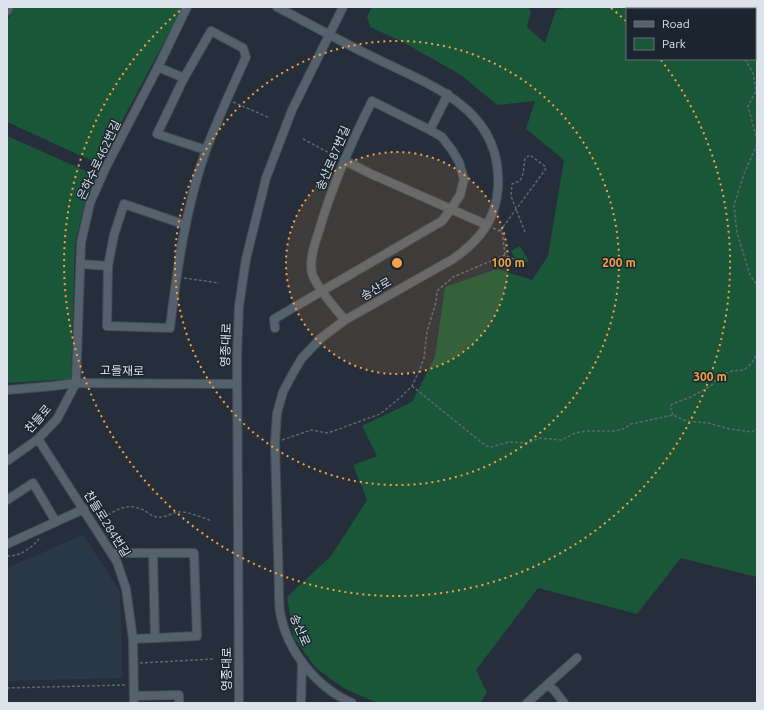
<svg xmlns="http://www.w3.org/2000/svg" width="764" height="710" viewBox="0 0 764 710" font-family="Ubuntu,'Noto Sans KR',sans-serif">
	<style>
		.built { fill: #2b3848 }
		.green { fill: #1a5738; fill-rule: evenodd }
		.lines { fill: none; stroke-linecap: round; stroke-linejoin: round }
		.minor-casing { stroke: #434c55; stroke-width: 10 }
		.path { stroke: #5e6671; stroke-width: 1.5; stroke-dasharray: 3 2; stroke-linecap: butt }
		.minor { stroke: #56616e; stroke-width: 8 }
		.ring { fill: none; stroke: #f6a247; stroke-width: 2; stroke-dasharray: 2 4 }
		.labels { text-anchor: middle; stroke-width: 3; stroke-linejoin: round; paint-order: stroke }
		.street-label { font-size: 12px; fill: #dbe2e9; stroke: #1b252f }
		.centre { fill: #f6a247; stroke: #1b252f; stroke-width: 2 }
		.ring-label { font-size: 12px; text-anchor: middle; font-weight: bold; fill: #f6a247; stroke: #1b252f; stroke-width: 3; stroke-linejoin: round; paint-order: stroke }
	</style>
	<rect width="100%" height="100%" fill="#252e3a"/>
	<!-- built -->
	<polygon class="built" points="83,535 120,591 122,678 7,681 7,568"/>
	<!-- green -->
	<g class="green">
		<polygon points="14,7 183,7 99,164 7,122 7,21"/>
		<path d="M372,7H528L531,12L527,27L545,43L556,10L567,7H757V577L681,558L637,614L538,588L476,670L487,693L480,703H378L345,689L316,668L294,638L287,597L331,556L367,500L353,465L377,456L362,426L412,402L435,357L445,287L497,269L532,280L548,256L564,160L526,129L535,101L497,105L461,75L401,41L370,27L367,16ZM627,9H755V59H627Z"/>
		<polygon points="7,136 95,175 85,201 75,244 71,379 7,383"/>
		<polygon points="520,246 529,261 520,267 511,251"/>
	</g>
	<g class="lines">
		<defs>
			<g id="minor">
				<path d="M277,7C308,23 338,40 369,55C428,85 503,106 498,188C496,220 479,241 453,259L345,320L321,338L302,358L293,373L283,392L277,413L275,443L279,590C279,597 279,605 280,612C287,651 316,687 352,703"/>
				<polyline points="7,11 9,7"/>
				<polyline points="158,67 184,78 157,134 206,150"/>
				<polyline points="344,160 369,173 487,225"/>
				<polyline points="81,264 108,266 114,235 124,204 186,225"/>
				<path d="M108,266L107,326L170,328C177,268 186,207 206,150C218,118 232,88 246,57L243,48L211,31L184,78"/>
				<path d="M345,320C335,308 316,287 312,273C309,260 315,243 319,231C332,185 351,143 372,101L430,130L448,94"/>
				<polyline points="275,328 274,319 442,221 451,209 460,195 464,179 459,162 452,150 442,137 430,130"/>
				<polyline points="7,390 53,386 76,383 237,384"/>
				<polyline points="38,439 117,562 126,589 133,639 134,703"/>
				<polyline points="7,461 38,439 57,419 76,383 81,243 90,203 106,167 158,67 187,7"/>
				<polyline points="7,500 33,483 56,522"/>
				<polyline points="7,544 84,509"/>
				<polyline points="112,553 194,553 197,636 133,639"/>
				<polyline points="153,553 155,638"/>
				<polyline points="548,685 555,691 564,703"/>
				<polyline points="134,696 179,695 179,703"/>
				<polyline points="239,703 237,356 239,306 246,259 266,178 292,110 343,7"/>
				<polyline points="301,703 302,662"/>
				<polyline points="527,703 577,658"/>
			</g>
		</defs>
		<!-- minor casing -->
		<use href="#minor" class="minor-casing"/>
		<!-- path -->
		<g class="path">
			<polyline points="731,9 732,7"/>
			<polyline points="745,59 753,73 756,91 748,106 757,140"/>
			<polyline points="233,102 270,118"/>
			<polyline points="303,139 337,157"/>
			<polyline points="757,144 744,174 734,205 737,233 750,275 757,285"/>
			<polyline points="493,228 502,232 505,255 516,260"/>
			<polyline points="500,231 545,170 546,167 530,155 525,158 523,174 520,181 512,184 511,196 525,232"/>
			<polyline points="184,278 219,283"/>
			<polyline points="412,386 486,446 491,447 509,442 528,443 539,438 562,440 575,433 586,431 614,431 623,429 631,424 673,415 686,421 708,423 730,429 752,432 757,428"/>
			<polyline points="673,415 670,407 672,404 691,397 712,385 719,376 732,371 744,370 751,364 757,354"/>
			<polyline points="282,440 311,430 328,433 380,414 401,397 412,386 420,369 424,358 427,332 436,302 437,291 453,277 505,255"/>
			<path d="M104,518C115,510 127,503 141,509C147,511 151,517 158,517C165,518 171,513 179,512C188,511 203,518 212,521"/>
			<path d="M7,556C19,557 32,548 39,539"/>
			<polyline points="140,663 214,659"/>
			<polyline points="7,688 125,685"/>
		</g>
		<!-- minor -->
		<use href="#minor" class="minor"/>
	</g>
	<!-- distance rings -->
	<circle cx="397" cy="263" r="111" fill="#f6a247" fill-opacity=".12"/>
	<g class="ring">
		<circle cx="397" cy="263" r="111"/>
		<circle cx="397" cy="263" r="222"/>
		<path d="M611 8A333 333 0 0 1 626 21M661 60A333 333 0 1 1 183 8"/>
	</g>
	<g class="labels">
		<!-- street labels -->
		<g class="street-label">
			<text transform="translate(333 158) rotate(-67)" y="4">송산로87번길</text>
			<text transform="translate(99 160) rotate(-65)" y="4">은하수로462번길</text>
			<text transform="translate(376 289) rotate(-30)" y="4">송산로</text>
			<text transform="translate(226 345) rotate(-88)" y="4">영종대로</text>
			<text transform="translate(122 371) rotate(1)" y="4">고들재로</text>
			<text transform="translate(38 419) rotate(-49)" y="4">찬들로</text>
			<text transform="translate(107 524) rotate(58)" y="4">찬들로284번길</text>
			<text transform="translate(300 630) rotate(67)" y="4">송산로</text>
			<text transform="translate(227 669) rotate(-90)" y="4">영종대로</text>
		</g>
	</g>
	<circle cx="397" cy="263" r="6" class="centre"/>
	<g class="ring-label">
		<text x="508" y="267">100 m</text>
		<text x="619" y="267">200 m</text>
		<text x="710" y="381">300 m</text>
	</g>
	<!-- border -->
	<rect width="764" height="710" fill="none" stroke="#dbe2e9" stroke-width="16"/>
	<!-- legend -->
	<rect x="626" y="8" width="130" height="52" fill="#1b252f" stroke="#687179"/>
	<rect x="634" y="21" width="20" height="6" fill="#56616e" stroke="#687179"/>
	<text x="662" y="28" font-size="12" fill="#dbe2e9">Road</text>
	<rect x="634" y="38" width="20" height="12" fill="#1a5738" stroke="#687179"/>
	<text x="662" y="48" font-size="12" fill="#dbe2e9">Park</text>
</svg>
